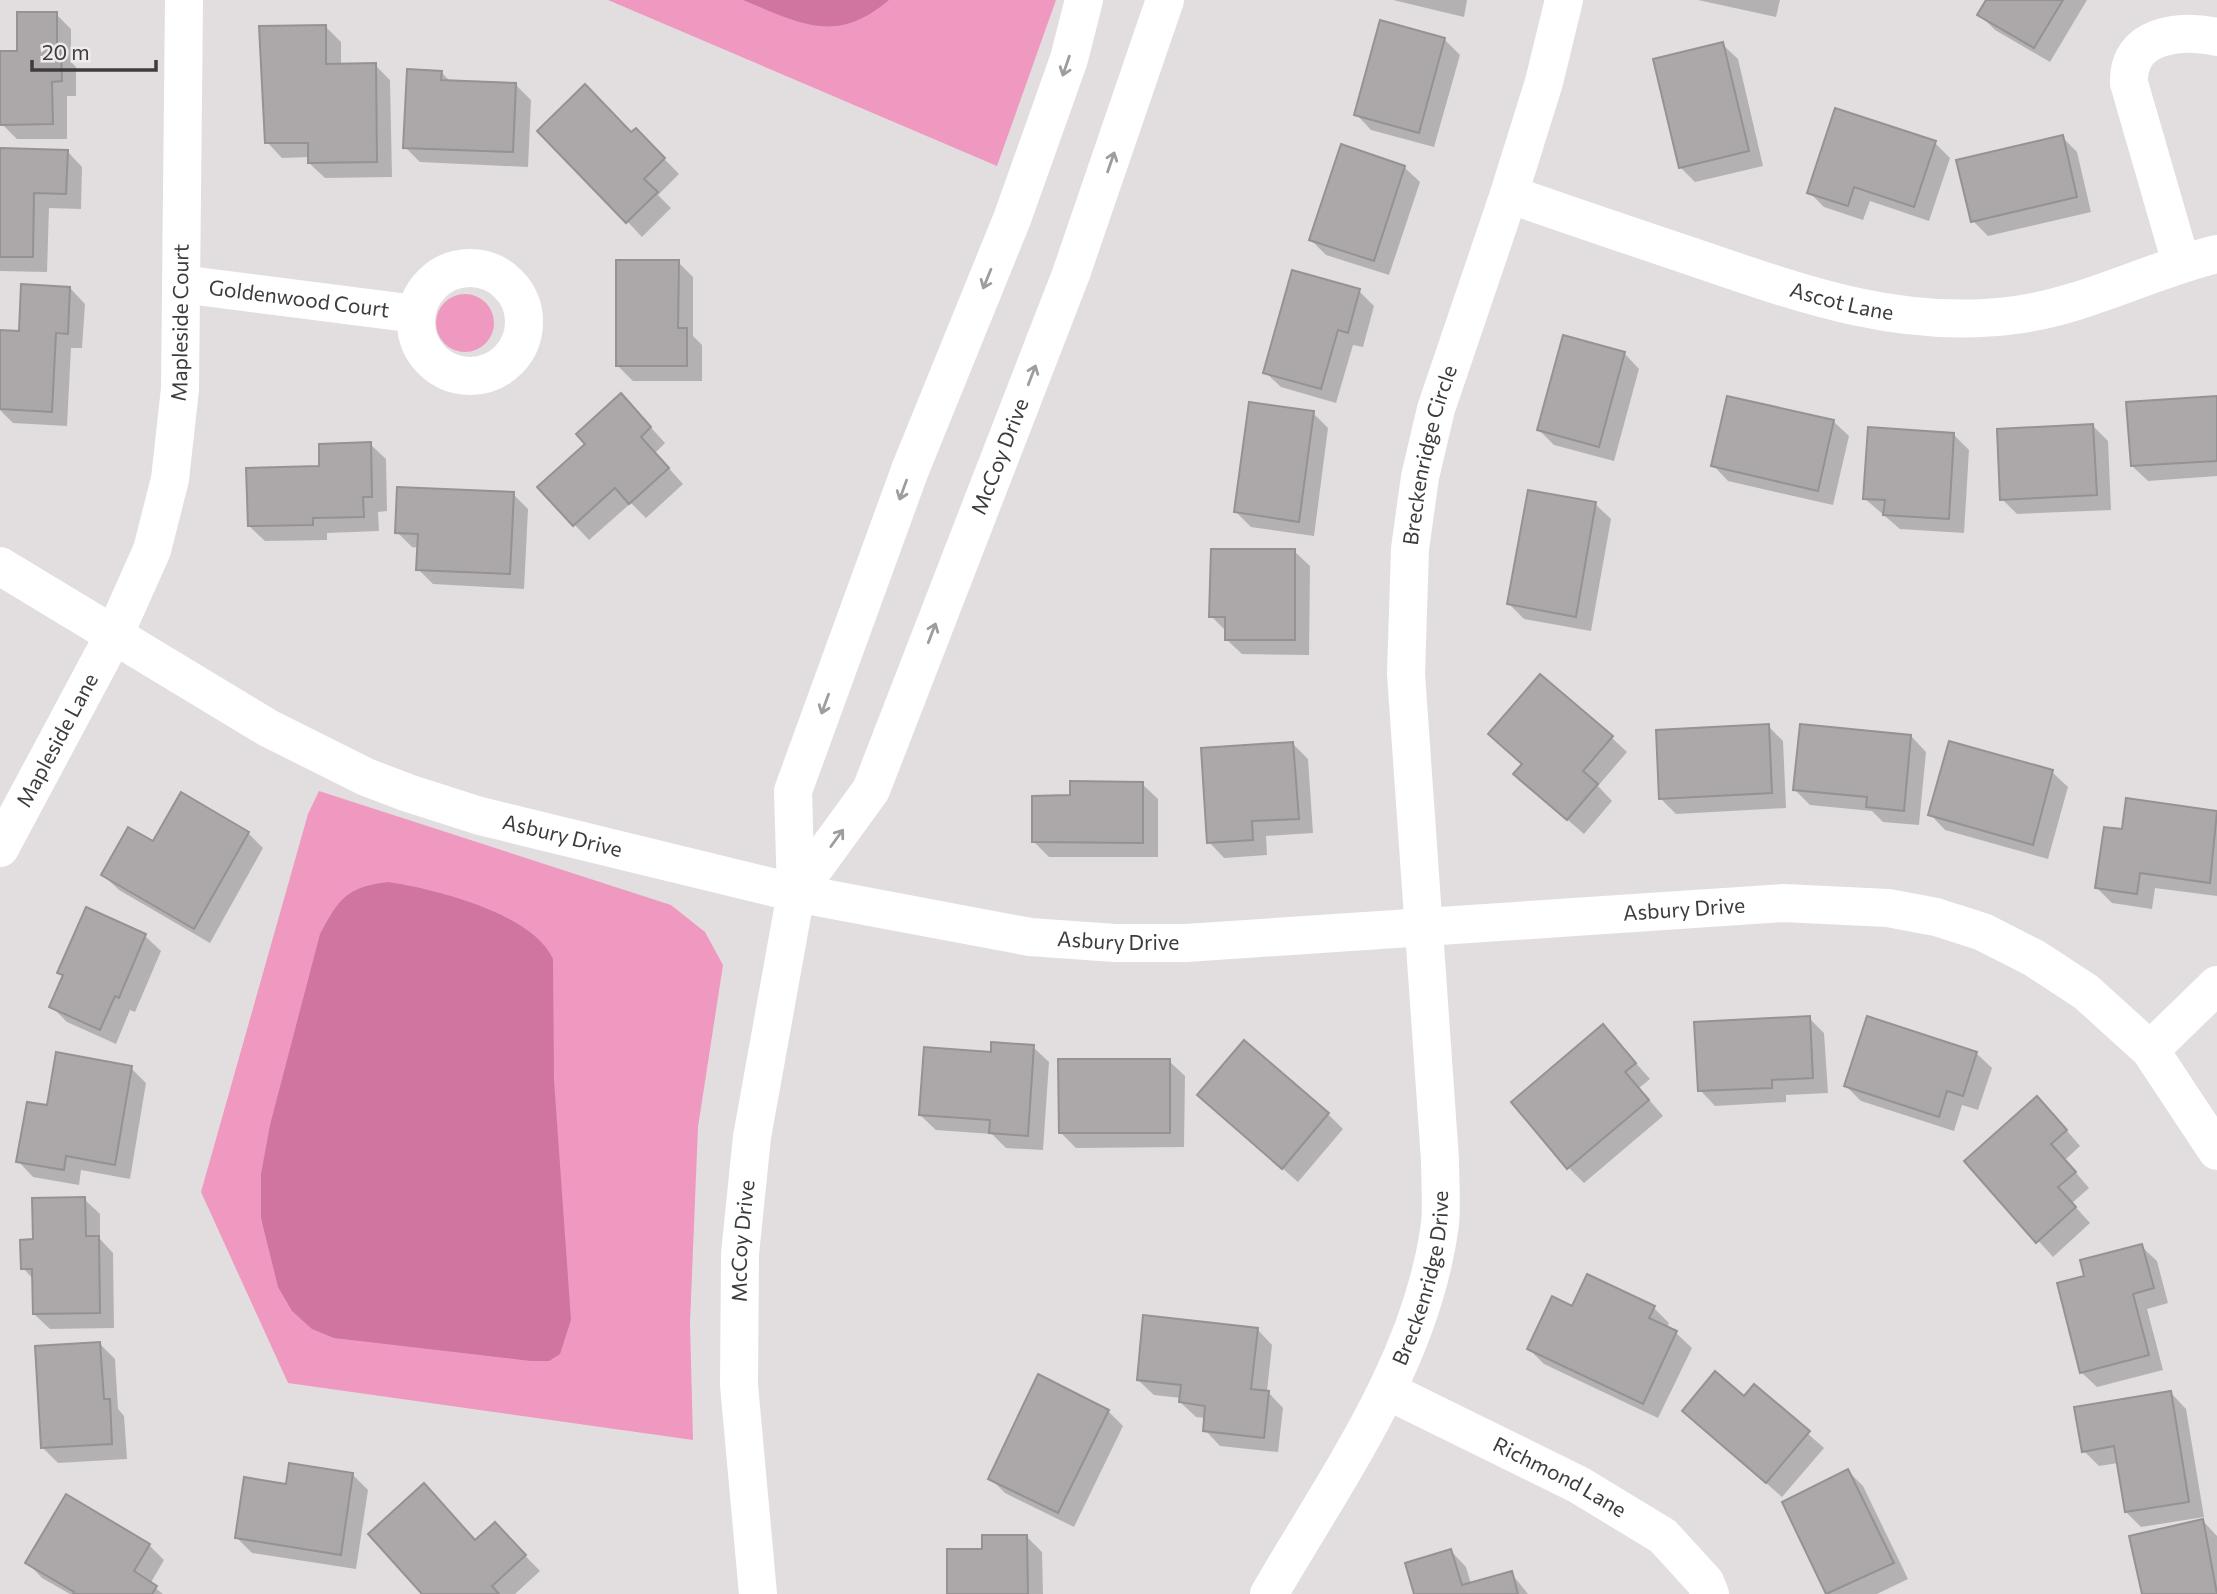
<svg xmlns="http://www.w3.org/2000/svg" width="2217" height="1594" viewBox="0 0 2217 1594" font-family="Commissioner,sans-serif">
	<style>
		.green { fill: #ef99c0 }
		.water { fill: #cf759f }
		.shadow { fill: #0003 }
		.building { fill: #aca8aa; stroke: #959293; stroke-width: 2 }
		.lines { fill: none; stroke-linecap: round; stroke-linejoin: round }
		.minor { stroke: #fff; stroke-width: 38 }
		.oneway { stroke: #9e9d9e }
		.labels { text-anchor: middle; stroke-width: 5; stroke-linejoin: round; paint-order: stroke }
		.street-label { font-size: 21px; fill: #3d3b3c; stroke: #efebec }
	</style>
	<rect width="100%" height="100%" fill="#e2dedf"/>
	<!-- green -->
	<g class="green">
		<polygon points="608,0 1056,0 997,166"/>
		<circle cx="465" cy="323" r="29"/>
		<polygon points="319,791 671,905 705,932 723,965 698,1127 690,1323 693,1440 288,1383 201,1192 308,814"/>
	</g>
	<!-- water -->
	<g class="water">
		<path d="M743,0H889C836,45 801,24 743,0Z"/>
		<path d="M388,882C435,889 532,913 553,959L554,1080L571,1320L560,1354L549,1361H531L334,1338L312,1329L292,1311L278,1287L261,1218V1174L270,1125L320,934C339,899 346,887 388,882Z"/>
	</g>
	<!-- shadow -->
	<g class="shadow">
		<polygon points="1393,0 1467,0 1464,17"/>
		<polygon points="1698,0 1780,0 1776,17"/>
		<polygon points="1988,0 2087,0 2050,62 1995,30 1980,15"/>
		<polygon points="56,14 71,29 71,62 76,67 76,96 67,96 67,139 17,139 2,124 18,52"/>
		<polygon points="261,27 326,27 341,42 341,65 375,65 390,80 392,177 325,178 309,163 309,157 282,158 267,142"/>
		<polygon points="1444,39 1460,55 1434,147 1371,130 1356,114"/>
		<polygon points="1722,44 1738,59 1763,166 1695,182 1680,167"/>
		<polygon points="441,72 451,82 516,85 531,100 528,167 420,162 405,147"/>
		<polygon points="636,130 679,174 658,195 671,208 642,237 627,221 631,134"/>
		<polygon points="2062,137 2077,152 2091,212 1988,236 1973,221"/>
		<polygon points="1935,143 1950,158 1929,221 1870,201 1863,220 1824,207 1809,192"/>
		<polygon points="0,149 67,151 82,167 81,209 49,208 47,272 0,271"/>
		<polygon points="1404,167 1420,182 1389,275 1326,255 1311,240"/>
		<polygon points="678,262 693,277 693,336 702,345 702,381 633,381 618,366"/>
		<polygon points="70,288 85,304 82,348 71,348 67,426 13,423 0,410 0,370 21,333"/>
		<polygon points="1359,291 1374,306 1363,347 1353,345 1336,403 1281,387 1265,372"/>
		<polygon points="1624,353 1639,369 1614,461 1554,445 1539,430"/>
		<polygon points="2217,398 2217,476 2148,481 2132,466"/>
		<polygon points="636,411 665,443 655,453 683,484 646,518 631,503 589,540 540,488"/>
		<polygon points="1313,413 1328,428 1314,536 1251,527 1236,512"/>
		<polygon points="1833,421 1849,436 1833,505 1728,481 1713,465"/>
		<polygon points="2093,426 2108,441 2111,510 2017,514 2002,499"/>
		<polygon points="1954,435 1969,450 1964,533 1900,529 1864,498"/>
		<polygon points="370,444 386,459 387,511 378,512 379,531 327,533 327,540 265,541 249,526"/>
		<polygon points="513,494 528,509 524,589 433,584 418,569 419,548 412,547 397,532"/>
		<polygon points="1595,504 1611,519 1591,631 1524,619 1509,604"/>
		<polygon points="1294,551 1310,566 1309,655 1242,654 1226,639 1226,631 1211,616"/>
		<polygon points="1768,726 1783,741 1786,808 1676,814 1661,799"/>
		<polygon points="1911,736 1926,752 1919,825 1883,822 1872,811 1810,805 1795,790"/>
		<polygon points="1611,737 1627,752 1598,786 1612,801 1584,834 1515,774"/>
		<polygon points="1293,744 1308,759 1313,833 1266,836 1267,855 1224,858 1209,842"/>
		<polygon points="2052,772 2068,787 2048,859 1945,830 1930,814"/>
		<polygon points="1142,784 1158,799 1158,857 1049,857 1034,842"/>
		<polygon points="2128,800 2217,813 2217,896 2155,888 2152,909 2112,903 2097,888 2123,831"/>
		<polygon points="248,833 263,848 210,943 119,890 103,875 153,844"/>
		<polygon points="87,910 145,936 161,951 135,1012 130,1010 116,1044 67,1022 52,1007 64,977 59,972"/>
		<polygon points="1809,1018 1824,1033 1828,1093 1786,1095 1786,1102 1715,1106 1700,1090"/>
		<polygon points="1603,1026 1650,1079 1639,1088 1663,1116 1584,1183 1569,1168"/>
		<polygon points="1033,1047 1049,1062 1043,1150 1006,1148 992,1134 936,1130 920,1115 993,1054"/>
		<polygon points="1976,1053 1992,1068 1978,1110 1962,1105 1954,1131 1861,1101 1846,1086"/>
		<polygon points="1169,1061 1185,1076 1184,1147 1076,1148 1060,1132"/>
		<polygon points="131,1068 146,1083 130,1179 81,1170 79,1185 33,1177 18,1161"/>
		<polygon points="1199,1095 1328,1114 1343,1129 1298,1182"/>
		<polygon points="2052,1113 2080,1146 2065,1160 2089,1188 2072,1203 2090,1223 2053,1257 1966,1161"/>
		<polygon points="84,1199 100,1214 100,1239 113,1253 114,1328 50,1329 34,1314 34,1280 23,1268 35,1241"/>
		<polygon points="2141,1246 2157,1261 2168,1303 2147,1309 2163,1370 2097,1387 2081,1372 2086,1277"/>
		<polygon points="1573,1308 1654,1308 1669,1323 1667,1328 1676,1333 1692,1348 1658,1418 1544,1364 1529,1349"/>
		<polygon points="1257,1329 1272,1345 1267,1391 1283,1408 1278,1452 1220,1446 1205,1430 1206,1418 1196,1417 1180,1402 1181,1398 1154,1395 1138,1380"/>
		<polygon points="100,1344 115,1359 118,1409 124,1416 127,1459 58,1463 43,1448"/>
		<polygon points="1754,1386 1824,1448 1782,1497 1684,1411 1744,1398"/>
		<polygon points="2171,1393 2186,1409 2204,1517 2141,1527 2126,1512 2118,1463 2099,1466 2084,1451"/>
		<polygon points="1108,1411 1123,1426 1074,1527 1005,1493 990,1478"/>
		<polygon points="1848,1471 1863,1486 1908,1579 1877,1594 1828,1594 1784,1503"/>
		<polygon points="353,1475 368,1490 356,1569 252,1553 237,1538 287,1486"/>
		<polygon points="2203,1521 2217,1536 2217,1594 2144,1594"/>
		<polygon points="1027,1537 1042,1552 1043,1594 949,1594 984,1551"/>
		<polygon points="510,1540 540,1571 515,1594 425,1594 476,1542"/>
		<polygon points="149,1545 164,1560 150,1584 163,1594 70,1594 42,1578 27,1562"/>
		<polygon points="1451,1551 1466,1567 1471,1584 1511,1573 1528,1594 1416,1594"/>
	</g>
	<!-- building -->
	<g class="building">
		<polygon points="1986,0 2063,0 2034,48 1977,15"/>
		<polygon points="17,12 57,12 57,50 61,50 62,81 52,82 53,124 0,125 0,51 17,51"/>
		<polygon points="1380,20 1445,38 1419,133 1354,115"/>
		<polygon points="326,25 326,64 376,63 377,162 308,163 308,143 265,143 259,26"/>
		<polygon points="1723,42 1749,151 1679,168 1653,59"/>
		<polygon points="407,69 442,71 441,80 516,83 513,152 403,148"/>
		<polygon points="585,84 631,132 636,128 665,158 644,179 658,192 626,223 537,131"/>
		<polygon points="1835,108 1936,141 1914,207 1854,187 1848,206 1807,193"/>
		<polygon points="2063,135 2077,197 1971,222 1956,160"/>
		<polygon points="1341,144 1405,166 1374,261 1309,240"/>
		<polygon points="0,148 68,150 66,194 34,193 33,257 0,257"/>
		<polygon points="616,260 679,260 678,328 687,328 687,366 616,366"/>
		<polygon points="1292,270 1360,289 1348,333 1338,330 1321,389 1263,373"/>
		<polygon points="21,284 70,287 68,334 56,333 52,412 0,409 0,330 19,331"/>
		<polygon points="1563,335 1625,352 1599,447 1537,430"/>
		<polygon points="621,393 651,427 641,437 669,468 629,504 615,488 573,526 537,487 585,444 576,434"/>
		<polygon points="1727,396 1834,420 1818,491 1711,466"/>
		<polygon points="2217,396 2217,461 2131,466 2126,402"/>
		<polygon points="1249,402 1314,411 1299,522 1234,512"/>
		<polygon points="2093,424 2097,495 2000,500 1997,429"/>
		<polygon points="1868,427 1954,433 1949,519 1883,515 1885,500 1863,499"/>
		<polygon points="371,442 372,497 363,497 364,517 313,518 313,525 248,526 246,468 319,466 319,444"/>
		<polygon points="397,487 514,492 510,574 416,570 418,534 395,533"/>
		<polygon points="1528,490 1596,502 1576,617 1507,604"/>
		<polygon points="1211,549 1295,549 1295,640 1225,640 1225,617 1209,617"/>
		<polygon points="1540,674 1613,736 1583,771 1598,784 1567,820 1513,774 1522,764 1488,734"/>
		<polygon points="1769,724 1772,793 1659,799 1656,730"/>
		<polygon points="1800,724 1911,735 1904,811 1866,807 1867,797 1793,790"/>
		<polygon points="1949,741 2053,770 2033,845 1928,815"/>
		<polygon points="1293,742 1299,819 1252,821 1253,840 1207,843 1201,748"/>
		<polygon points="1070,781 1143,782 1143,843 1032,842 1032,796 1070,795"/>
		<polygon points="181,792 249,832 194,929 101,875 128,827 153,841"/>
		<polygon points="2126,798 2217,811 2210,883 2140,873 2137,894 2095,888 2104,827 2122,829"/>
		<polygon points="86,907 146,934 119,998 115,996 100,1030 49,1007 63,975 57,973"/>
		<polygon points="1810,1016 1813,1078 1772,1080 1772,1088 1698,1091 1694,1022"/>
		<polygon points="1867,1016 1977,1052 1963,1096 1947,1091 1939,1117 1844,1086"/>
		<polygon points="1603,1024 1636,1063 1625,1072 1649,1100 1567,1169 1511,1102"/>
		<polygon points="1244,1040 1329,1113 1282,1169 1197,1095"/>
		<polygon points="991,1042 1034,1045 1028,1136 989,1133 990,1120 919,1115 924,1047 991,1052"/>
		<polygon points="56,1052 132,1066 115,1165 66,1156 64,1170 16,1162 27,1102 47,1105"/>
		<polygon points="1058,1059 1170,1059 1170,1133 1059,1133"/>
		<polygon points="2037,1096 2067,1130 2051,1144 2076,1172 2058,1187 2076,1207 2036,1243 1964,1161"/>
		<polygon points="85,1197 86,1236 99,1236 100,1313 33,1314 32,1269 21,1269 20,1240 33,1239 32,1198"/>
		<polygon points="2142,1244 2154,1288 2133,1294 2149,1355 2080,1373 2057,1283 2084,1276 2080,1260"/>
		<polygon points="1587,1274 1655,1306 1649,1318 1677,1331 1643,1404 1527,1349 1552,1296 1572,1306"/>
		<polygon points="1143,1315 1258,1328 1251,1389 1269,1391 1264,1438 1203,1431 1205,1406 1179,1402 1181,1385 1137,1380"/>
		<polygon points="100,1342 104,1399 110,1399 112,1444 41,1448 35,1346"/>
		<polygon points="1715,1371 1744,1396 1754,1384 1810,1431 1766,1483 1682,1411"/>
		<polygon points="1038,1374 1109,1410 1058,1513 988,1479"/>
		<polygon points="2171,1391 2189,1502 2125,1512 2114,1446 2082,1452 2074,1407"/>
		<polygon points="289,1463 353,1473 341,1555 235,1538 244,1477 286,1484"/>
		<polygon points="1848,1469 1894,1563 1826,1594 1782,1502"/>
		<polygon points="424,1483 475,1540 495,1522 526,1555 492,1586 499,1594 422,1594 368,1534"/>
		<polygon points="66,1494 150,1544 134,1571 157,1586 152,1594 73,1594 74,1592 25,1563"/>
		<polygon points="2203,1519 2217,1594 2142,1594 2129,1536"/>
		<polygon points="982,1535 1027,1535 1028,1594 947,1594 947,1549 982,1549"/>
		<polygon points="1451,1549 1462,1585 1512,1571 1518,1594 1414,1594 1405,1563"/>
	</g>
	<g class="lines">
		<!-- minor -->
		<g class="minor">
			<path id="s1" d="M1509,194C1574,217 1640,239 1705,261C1807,296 1905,330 2015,315C2085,306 2148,271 2217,254"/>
			<path d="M2181,263L2129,83C2127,34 2180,29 2217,37"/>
			<circle cx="470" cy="322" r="54"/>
			<path id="s2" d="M181,284L416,314"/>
			<path id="s3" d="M0,566L268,728L366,777L408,793L480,816L796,893L1030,937L1115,943H1186L1783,903L1888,908L1936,917L1983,932L2034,958L2086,992L2150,1050L2217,1151"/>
			<path id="s4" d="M0,848L115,633L152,550L170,479L180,389L184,0"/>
			<path id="s5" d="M796,893L871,790L1071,274L1165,0"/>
			<polyline points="2150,1050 2217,985"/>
			<path id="s6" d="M1388,1391L1579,1485L1663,1536L1705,1582L1710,1594"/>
			<path id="s7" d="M758,1594L739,1385L740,1254L752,1137L796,893L793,791L910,470L1012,219L1069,59L1084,0"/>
			<path id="s8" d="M1269,1594C1337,1477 1422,1361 1440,1224C1442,1203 1440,1181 1440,1160L1406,674L1410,549L1420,477L1436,409L1509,194L1544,82L1564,0"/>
		</g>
	</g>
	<!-- one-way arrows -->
	<defs><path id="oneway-shaft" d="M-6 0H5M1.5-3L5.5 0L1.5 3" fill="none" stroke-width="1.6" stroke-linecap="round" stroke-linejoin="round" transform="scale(1.75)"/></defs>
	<g class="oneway">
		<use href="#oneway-shaft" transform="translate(1066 66) rotate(109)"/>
		<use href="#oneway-shaft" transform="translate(1111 162) rotate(-71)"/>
		<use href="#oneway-shaft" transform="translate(987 279) rotate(112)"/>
		<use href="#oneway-shaft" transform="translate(1032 375) rotate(-69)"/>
		<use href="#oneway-shaft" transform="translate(903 490) rotate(110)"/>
		<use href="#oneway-shaft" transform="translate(932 633) rotate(-69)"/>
		<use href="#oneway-shaft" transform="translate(825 704) rotate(110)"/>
		<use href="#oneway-shaft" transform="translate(837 838) rotate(-54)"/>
	</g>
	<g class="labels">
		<!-- street labels -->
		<g class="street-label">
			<text dy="7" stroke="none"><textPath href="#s2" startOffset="119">Goldenwood Court</textPath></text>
			<text dy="7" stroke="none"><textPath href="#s1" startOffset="350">Ascot Lane</textPath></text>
			<text dy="7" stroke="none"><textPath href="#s4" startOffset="565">Mapleside Court</textPath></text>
			<text dy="7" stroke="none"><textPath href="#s8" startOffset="1183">Breckenridge Circle</textPath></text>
			<text dy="7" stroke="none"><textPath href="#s5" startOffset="485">McCoy Drive</textPath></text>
			<text dy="7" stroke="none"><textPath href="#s4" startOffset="122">Mapleside Lane</textPath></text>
			<text dy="7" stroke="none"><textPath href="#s3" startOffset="628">Asbury Drive</textPath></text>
			<text dy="7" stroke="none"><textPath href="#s3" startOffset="1762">Asbury Drive</textPath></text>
			<text dy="7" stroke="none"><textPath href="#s3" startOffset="1195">Asbury Drive</textPath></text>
			<text dy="7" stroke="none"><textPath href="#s7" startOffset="354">McCoy Drive</textPath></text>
			<text dy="7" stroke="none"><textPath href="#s8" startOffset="354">Breckenridge Drive</textPath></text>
			<text dy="7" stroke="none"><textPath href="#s6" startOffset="192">Richmond Lane</textPath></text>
		</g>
	</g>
	<!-- scale -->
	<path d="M32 60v10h124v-10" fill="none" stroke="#3d3b3c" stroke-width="3.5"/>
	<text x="42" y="60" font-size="21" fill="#3d3b3c" stroke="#efebec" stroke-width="5" paint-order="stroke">20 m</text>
</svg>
